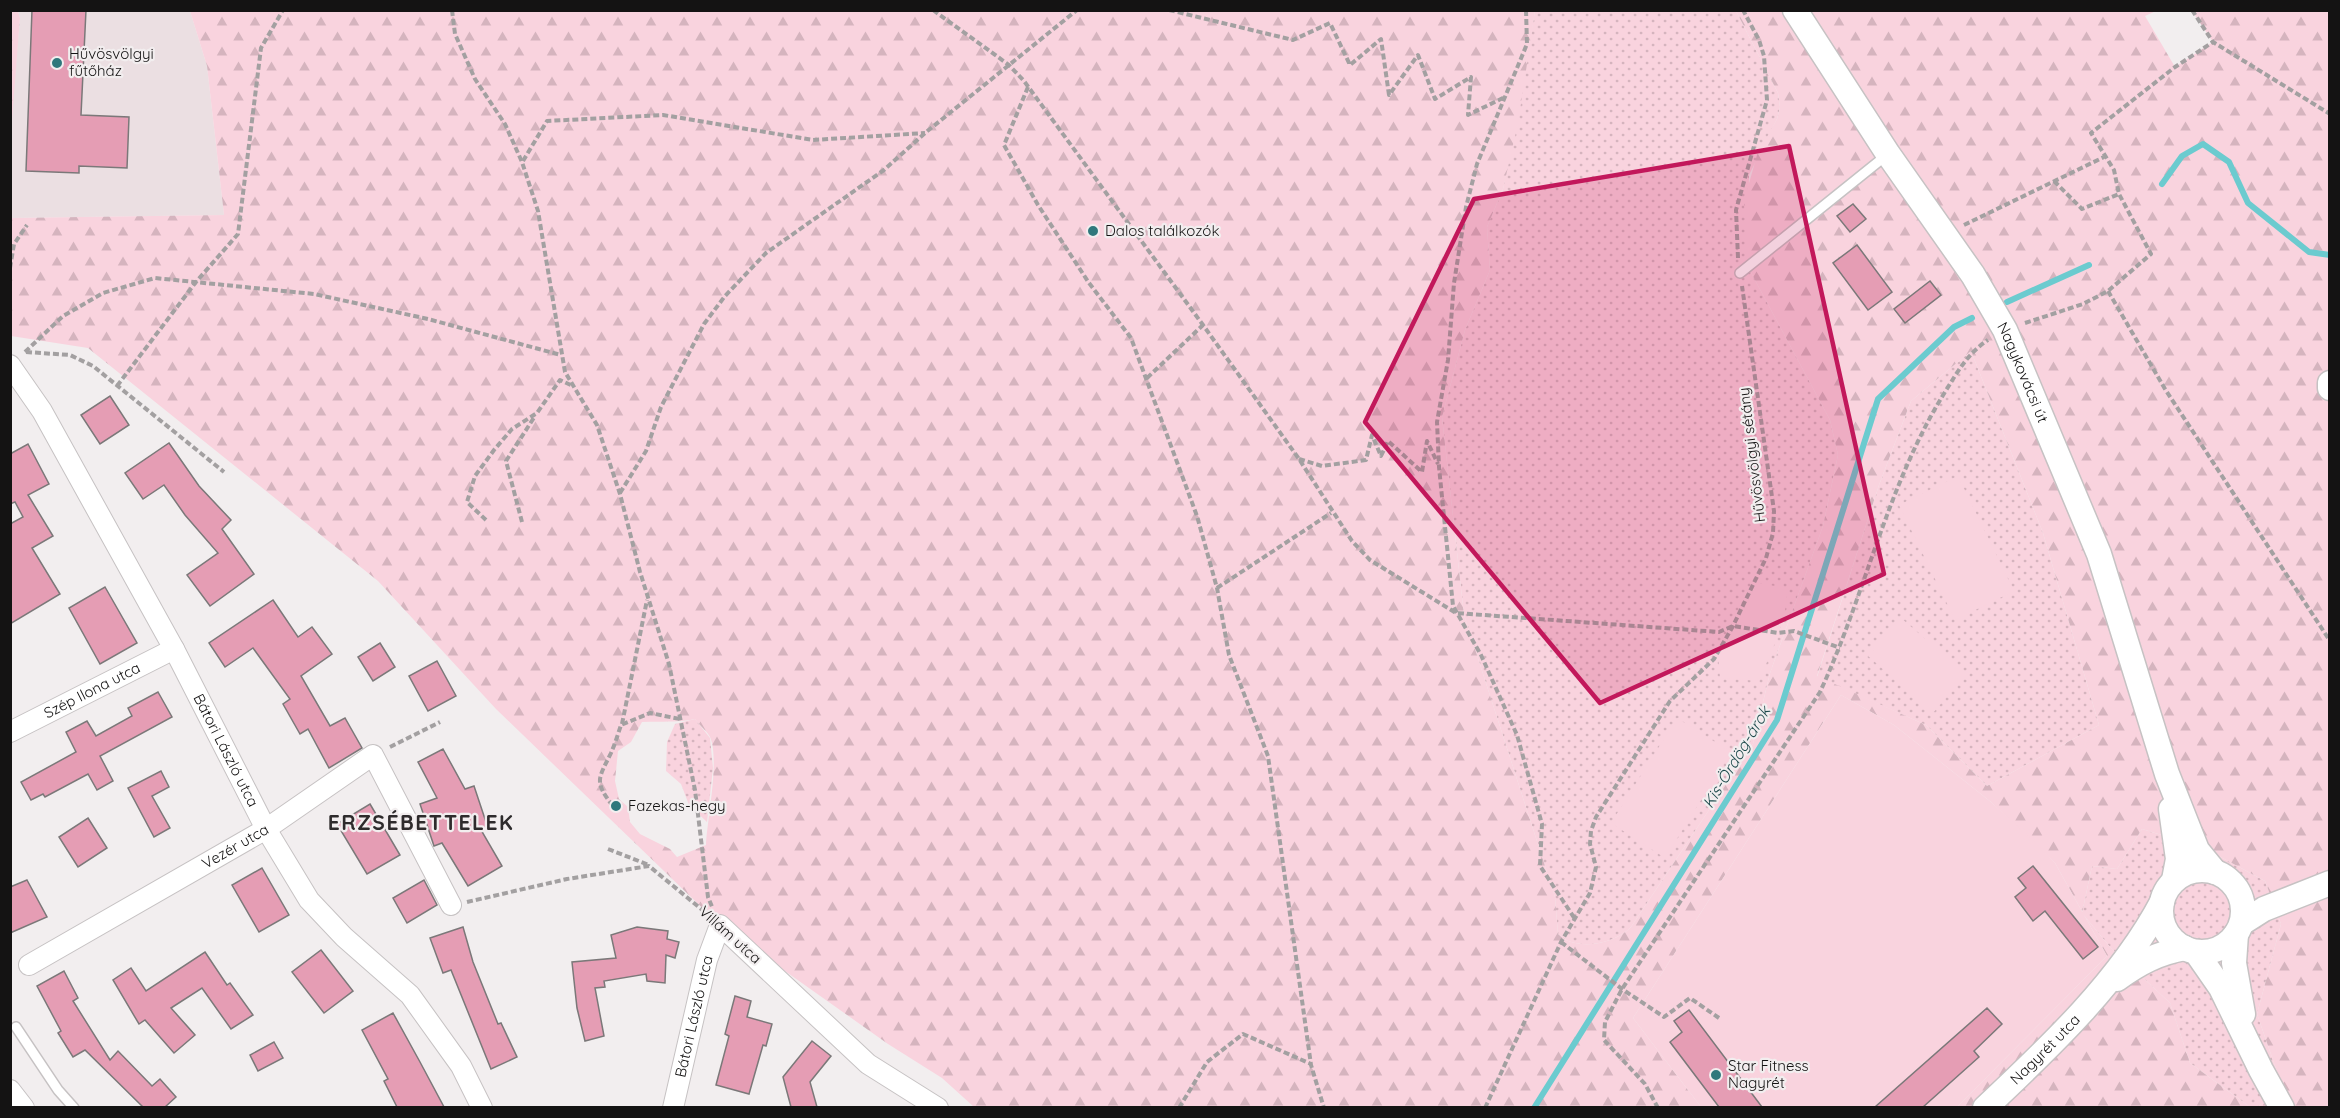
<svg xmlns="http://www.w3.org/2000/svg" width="2340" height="1118" viewBox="0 0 2340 1118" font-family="Quicksand,sans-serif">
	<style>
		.built { fill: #ebdfe2 }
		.grass { fill: url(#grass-dots) }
		.forest { fill: url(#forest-firs); fill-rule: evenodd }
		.park { fill: #f9d3de }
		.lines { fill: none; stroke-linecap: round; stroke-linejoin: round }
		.stream { stroke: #6bcbcf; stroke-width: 6 }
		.building { fill: #e59db4; stroke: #7b7879; stroke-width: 1.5 }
		.service-casing { stroke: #c6c2c3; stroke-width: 12 }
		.minor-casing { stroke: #c6c2c3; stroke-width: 22 }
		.tertiary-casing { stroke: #c6c2c3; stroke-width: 27 }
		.path { stroke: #a3a0a1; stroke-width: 4; stroke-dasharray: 6 3; stroke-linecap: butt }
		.service { stroke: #fff; stroke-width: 9 }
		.minor { stroke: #fff; stroke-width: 20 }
		.tertiary { stroke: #fff; stroke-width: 24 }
		.marked { fill: #c2185b; fill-opacity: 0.2; stroke: #c2185b; stroke-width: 4.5; stroke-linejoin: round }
		.poi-dot { fill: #2f787c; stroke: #f2eeef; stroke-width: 2 }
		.labels { text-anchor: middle; stroke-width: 4.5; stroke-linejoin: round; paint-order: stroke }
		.poi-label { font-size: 15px; fill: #141313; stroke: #f2eeef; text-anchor: start }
		.street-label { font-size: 15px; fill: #141313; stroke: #f2eeef }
		.water-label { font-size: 16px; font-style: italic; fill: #1e4a4c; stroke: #f2eeef }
		.district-label { font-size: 21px; font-weight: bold; letter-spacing: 1.5px; fill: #2e2b2c; stroke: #f2eeef }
	</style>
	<defs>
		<pattern id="grass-dots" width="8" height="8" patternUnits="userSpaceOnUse" patternTransform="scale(1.5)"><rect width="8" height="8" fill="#f9d3de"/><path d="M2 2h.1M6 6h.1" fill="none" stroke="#d5b4be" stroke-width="1.8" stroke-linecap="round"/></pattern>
		<pattern id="forest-firs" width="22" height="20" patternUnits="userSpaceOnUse" patternTransform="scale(1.5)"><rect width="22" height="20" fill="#f9d3de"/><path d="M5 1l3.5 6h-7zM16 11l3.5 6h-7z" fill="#d5b4be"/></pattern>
	</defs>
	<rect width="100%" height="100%" fill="#f2eeef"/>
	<!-- built -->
	<polygon class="built" points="18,11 190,11 207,66 224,215 11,218 10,133 20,18"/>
	<!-- grass -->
	<g class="grass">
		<path d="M1535,11H1736L1778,93L1780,107L1777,119L1749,175L1748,267L1830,420L1838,455L1823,526L1770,673L1753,744L1631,927C1615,944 1575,952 1558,934L1555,897L1464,615L1442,417L1465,330L1490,270L1487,227L1503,189Z"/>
		<polygon points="1971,351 2043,533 2099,725 1987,786 1926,725 1817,677 1879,485 1911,401"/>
		<polygon points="695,719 710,738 713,768 707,822 689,805 681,784 666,771 667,742 675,724"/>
		<polygon points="2142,829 2204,848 2265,881 2281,924 2257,1014 2283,1089 2257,1107 2250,1107 2190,1063 2170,1003 2110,947 2082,913 2092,866 2117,869"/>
	</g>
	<!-- forest -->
	<g class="forest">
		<polygon points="11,10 18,11 20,18 11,133"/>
		<path d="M190,11H1535L1518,123L1503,189L1487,227L1490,270L1465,330L1442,417L1464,615L1555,897L1558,934C1575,952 1615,944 1631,927L1753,744L1770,673L1823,526L1838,455L1830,420L1748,267L1744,201L1757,155L1777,119L1780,107L1778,93L1736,11H2156L2145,16L2175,67L2213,42L2192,11H2324L2330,13L2329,1107H2257L2283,1089L2257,1014L2281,924L2265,881L2204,848L2142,829L2117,869L2092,866L2082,913L2110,947L2170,1003L2190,1063L2250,1107H1957L2107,956L2055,863L1991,802L1894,725L1841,695L1633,1018L1701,1107H974L942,1078L888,1044L720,925L496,709L378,581L88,348L11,336L10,218L224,215L207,66ZM1971,351L2043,533L2099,725L1987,786L1926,725L1817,676L1879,485L1911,401ZM695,719C699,725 707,731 710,737C720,759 707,820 706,845L677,857L670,849L640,834L630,822L628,807L619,799L615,781L618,751L631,742L642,722C660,721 676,723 695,719Z"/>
	</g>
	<!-- park -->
	<g class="park">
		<polygon points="1958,476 2014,591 1955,620 1899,505"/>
		<path d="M1756,583L1787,588C1788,620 1771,651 1759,681L1720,678L1718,654Z"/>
		<polygon points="1901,618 1966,674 1933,713 1868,656"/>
		<polygon points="1841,695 1894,725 1991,802 2034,841 2055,863 2107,956 1957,1107 1701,1107 1633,1018"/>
		<polygon points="1677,718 1731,752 1665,858 1611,823"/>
	</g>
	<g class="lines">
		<!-- stream -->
		<g class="stream">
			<polyline points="2162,184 2182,156 2203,144 2229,162 2248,203 2309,252 2330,255"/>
			<polyline points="2007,302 2089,265"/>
			<polyline points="1534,1108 1777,720 1878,399 1954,327 1972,318"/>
		</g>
	</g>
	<!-- building -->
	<g class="building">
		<polygon points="32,10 86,10 81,115 129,117 127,168 79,166 79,173 26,171"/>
		<polygon points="1853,204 1866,219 1850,232 1837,216"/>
		<polygon points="1857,245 1892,292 1868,310 1833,263"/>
		<polygon points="1930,281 1941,295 1905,323 1894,309"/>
		<polygon points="110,396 129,425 100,444 81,415"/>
		<polygon points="169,443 199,486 231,520 222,529 254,574 210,606 187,575 218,553 185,515 164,485 143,499 125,473"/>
		<polygon points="28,444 49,484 28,495 53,536 32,548 60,594 10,624 10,524 23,517 15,502 10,504 10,454"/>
		<polygon points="105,587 137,643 100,664 69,608"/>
		<polygon points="273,600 298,637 312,627 332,654 301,676 330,726 345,718 362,748 329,768 308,729 300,734 283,704 290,699 253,648 225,667 209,643"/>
		<polygon points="380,643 395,667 373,681 358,657"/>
		<polygon points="437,661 456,696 428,711 409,676"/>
		<polygon points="158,692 172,717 100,756 113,781 97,790 88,774 45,797 43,794 31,800 21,782 76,752 66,732 87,721 96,736 132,716 128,708"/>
		<polygon points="443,749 465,789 474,786 488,828 481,830 502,866 468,886 442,843 434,846 420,804 437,798 418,762"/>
		<polygon points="161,771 169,787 152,796 170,828 154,837 128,788"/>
		<polygon points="370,804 400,855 367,874 337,824"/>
		<polygon points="88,818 107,848 78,867 59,837"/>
		<polygon points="2033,866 2098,947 2083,959 2045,911 2033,921 2015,897 2026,888 2018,878"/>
		<polygon points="262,868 289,915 259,932 232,885"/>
		<polygon points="27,880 47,917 10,933 10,887"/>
		<polygon points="424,880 437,905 407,923 393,898"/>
		<polygon points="463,927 473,962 498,1024 501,1023 517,1057 491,1069 451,970 443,973 430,938"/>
		<polygon points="637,927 668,931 667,939 679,942 675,958 666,955 665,983 647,981 646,974 604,981 605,987 595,988 604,1036 585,1041 577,1008 572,962 616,958 611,935"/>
		<polygon points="321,950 353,991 324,1013 292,972"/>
		<polygon points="205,952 227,985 230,983 253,1015 231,1029 202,988 171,1008 195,1035 174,1053 145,1020 139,1024 113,980 131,968 146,991"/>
		<polygon points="64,971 78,998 73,1001 110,1060 118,1051 152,1086 160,1079 176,1097 165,1107 143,1107 85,1050 73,1057 58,1033 61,1031 37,986"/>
		<polygon points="735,996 751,1001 747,1017 772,1024 766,1046 763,1045 749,1094 716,1085 729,1036 725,1034"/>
		<polygon points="1987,1008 2002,1024 1974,1051 1979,1057 1923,1107 1875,1107"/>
		<polygon points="1689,1010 1762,1107 1719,1107 1670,1042 1682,1032 1674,1021"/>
		<polygon points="393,1013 420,1062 444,1107 397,1107 384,1081 388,1079 362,1030"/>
		<polygon points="812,1041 831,1056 810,1082 817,1107 791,1107 783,1077"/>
		<polygon points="274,1042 283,1058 258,1071 250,1055"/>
	</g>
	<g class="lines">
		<defs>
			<g id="service">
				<polyline points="1740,273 1888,154"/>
				<polyline points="16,1027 58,1090 74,1108"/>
			</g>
			<g id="minor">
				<path id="s1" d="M10,365L42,411L174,649L266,829L309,900L344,937L410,995L461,1066L482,1108"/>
				<path id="s2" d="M10,732L174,649"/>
				<path id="s3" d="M29,965L266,829L373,755L451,905"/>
				<polyline points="10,1090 24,1108"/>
				<path id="s4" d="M673,1108L707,960L720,925L868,1064L938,1108"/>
			</g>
			<g id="tertiary">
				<path id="s5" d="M1795,10L1888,154L1973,275L2005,330L2099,554L2167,774L2197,850L2215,872"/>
				<polyline points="2330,383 2330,388"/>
				<polyline points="2171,809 2178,859 2174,880"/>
				<circle cx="2202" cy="911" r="41"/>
				<polyline points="2242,923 2264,909 2330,883"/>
				<polyline points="2236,934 2234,963 2243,1014"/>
				<polyline points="2196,952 2221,988 2261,1070 2282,1108"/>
				<path d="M2117,979C2139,963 2158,953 2185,948"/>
				<path id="s6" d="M1985,1108C2049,1048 2121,980 2162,902"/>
			</g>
		</defs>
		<!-- service casing -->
		<use href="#service" class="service-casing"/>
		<!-- minor casing -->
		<use href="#minor" class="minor-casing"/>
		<!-- tertiary casing -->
		<use href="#tertiary" class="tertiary-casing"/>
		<!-- path -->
		<g class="path">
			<polyline points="452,10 455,34 475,79 505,124 522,162 538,211 565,372 597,425 620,494 640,572 669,664 695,790 708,897 713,909"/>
			<polyline points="933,10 1009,65 1024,81 1203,325 1299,459 1352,541 1370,560 1456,613 1719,632 1733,626 1778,633 1794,631 1840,648"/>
			<polyline points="1169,10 1293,40 1330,23 1350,65 1381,39 1389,95 1418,55 1435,99 1471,77 1468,115 1505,97"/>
			<polyline points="1526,10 1527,44 1477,164 1466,207 1454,283 1448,360 1437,422 1439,467 1453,606 1481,655 1517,735 1542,824 1540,866 1575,919"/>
			<polyline points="2192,10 2213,42 2330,114"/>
			<polyline points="1028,87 1004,145 1038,205 1089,283 1131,338 1197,516 1217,588 1229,655 1268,756 1311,1065 1324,1108"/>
			<polyline points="523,161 547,121 663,115 813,140 925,133"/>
			<polyline points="2054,181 2082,209 2119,194"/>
			<polyline points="1964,225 2104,157"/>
			<polyline points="1738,258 1736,210 1767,100 1764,56 1759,40 1743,10"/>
			<polyline points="10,268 14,244 27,225"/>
			<polyline points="2108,291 2165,389 2330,641"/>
			<polyline points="2025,323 2083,304 2108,291 2151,254 2119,194 2114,170 2091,133 2175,67 2213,42"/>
			<polyline points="25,352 63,316 103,293 155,278 314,294 428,319 561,355"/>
			<polyline points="26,352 70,355 93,366 224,472"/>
			<polyline points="1147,378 1203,325"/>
			<polyline points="117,386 196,282 238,234 261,48 283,10"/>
			<polyline points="1299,459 1322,466 1366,460 1372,435 1381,456 1388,441 1422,472 1427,441 1438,464"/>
			<polyline points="620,493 646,451 661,407 704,324 725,296 766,253 884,170 925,133 1077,10"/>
			<polyline points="486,520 467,502 475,476 494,450 512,429 537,413 560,380 573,386"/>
			<polyline points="522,522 506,461 535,416"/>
			<polyline points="1217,588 1331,513"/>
			<polyline points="622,724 647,600"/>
			<polyline points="390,747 440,722"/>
			<path d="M613,806C593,781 599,778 611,753C615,744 618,734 621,725L650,713L680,719"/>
			<polyline points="608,849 649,865"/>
			<polyline points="467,902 567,879 649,866 706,913"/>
			<polyline points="1561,942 1622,989 1664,1017 1690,998 1719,1018"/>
			<polyline points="1179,1108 1207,1062 1243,1034 1311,1064"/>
			<polyline points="1485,1108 1561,942 1590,893 1596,867 1590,844 1591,831 1596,817 1670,701 1714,659 1733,626 1766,558 1773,533 1774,511 1742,286"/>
			<path d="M1658,1108L1645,1084L1604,1040L1605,1022L1622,989L1820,692C1866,593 1887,485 1945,392C1958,371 1968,353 1988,340"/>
		</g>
		<!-- service -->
		<use href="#service" class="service"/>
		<!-- minor -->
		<use href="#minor" class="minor"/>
		<!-- tertiary -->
		<use href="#tertiary" class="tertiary"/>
	</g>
	<!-- marked area -->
	<path class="marked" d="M1789,146L1884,574L1600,703L1365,422L1474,199Z"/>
	<!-- markers -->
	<g class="poi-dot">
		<circle cx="57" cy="63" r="6"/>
		<circle cx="1093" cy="231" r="6"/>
		<circle cx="616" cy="806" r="6"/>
		<circle cx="1716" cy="1075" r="6"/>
	</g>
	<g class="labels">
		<!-- poi labels -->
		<g class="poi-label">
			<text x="69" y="59">Hűvösvölgyi<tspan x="69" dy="17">fűtőház</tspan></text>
			<text x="1105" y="236">Dalos találkozók</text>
			<text x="628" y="811">Fazekas-hegy</text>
			<text x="1728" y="1071">Star Fitness<tspan x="1728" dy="17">Nagyrét</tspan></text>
		</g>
		<!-- street labels -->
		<g class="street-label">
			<text dy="5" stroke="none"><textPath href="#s5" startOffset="429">Nagykovácsi út</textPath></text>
			<text transform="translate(1752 455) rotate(-97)" y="5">Hűvösvölgyi sétány</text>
			<text dy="5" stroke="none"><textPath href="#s2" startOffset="92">Szép Ilona utca</textPath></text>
			<text dy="5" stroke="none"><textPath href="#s1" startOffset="442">Bátori László utca</textPath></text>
			<text dy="5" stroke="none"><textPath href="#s3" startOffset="238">Vezér utca</textPath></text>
			<text transform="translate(730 935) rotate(42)" y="5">Villám utca</text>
			<text dy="5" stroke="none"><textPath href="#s4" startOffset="94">Bátori László utca</textPath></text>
			<text dy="5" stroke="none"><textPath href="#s6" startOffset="84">Nagyrét utca</textPath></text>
		</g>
		<!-- water labels -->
		<g class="water-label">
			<text transform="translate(1736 757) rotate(-59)" y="6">Kis-Ördög-árok</text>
		</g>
		<!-- district labels -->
		<g class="district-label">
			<text x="421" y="830">ERZSÉBETTELEK</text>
		</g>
	</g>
	<!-- border -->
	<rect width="2340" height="1118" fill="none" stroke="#141313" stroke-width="24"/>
</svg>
